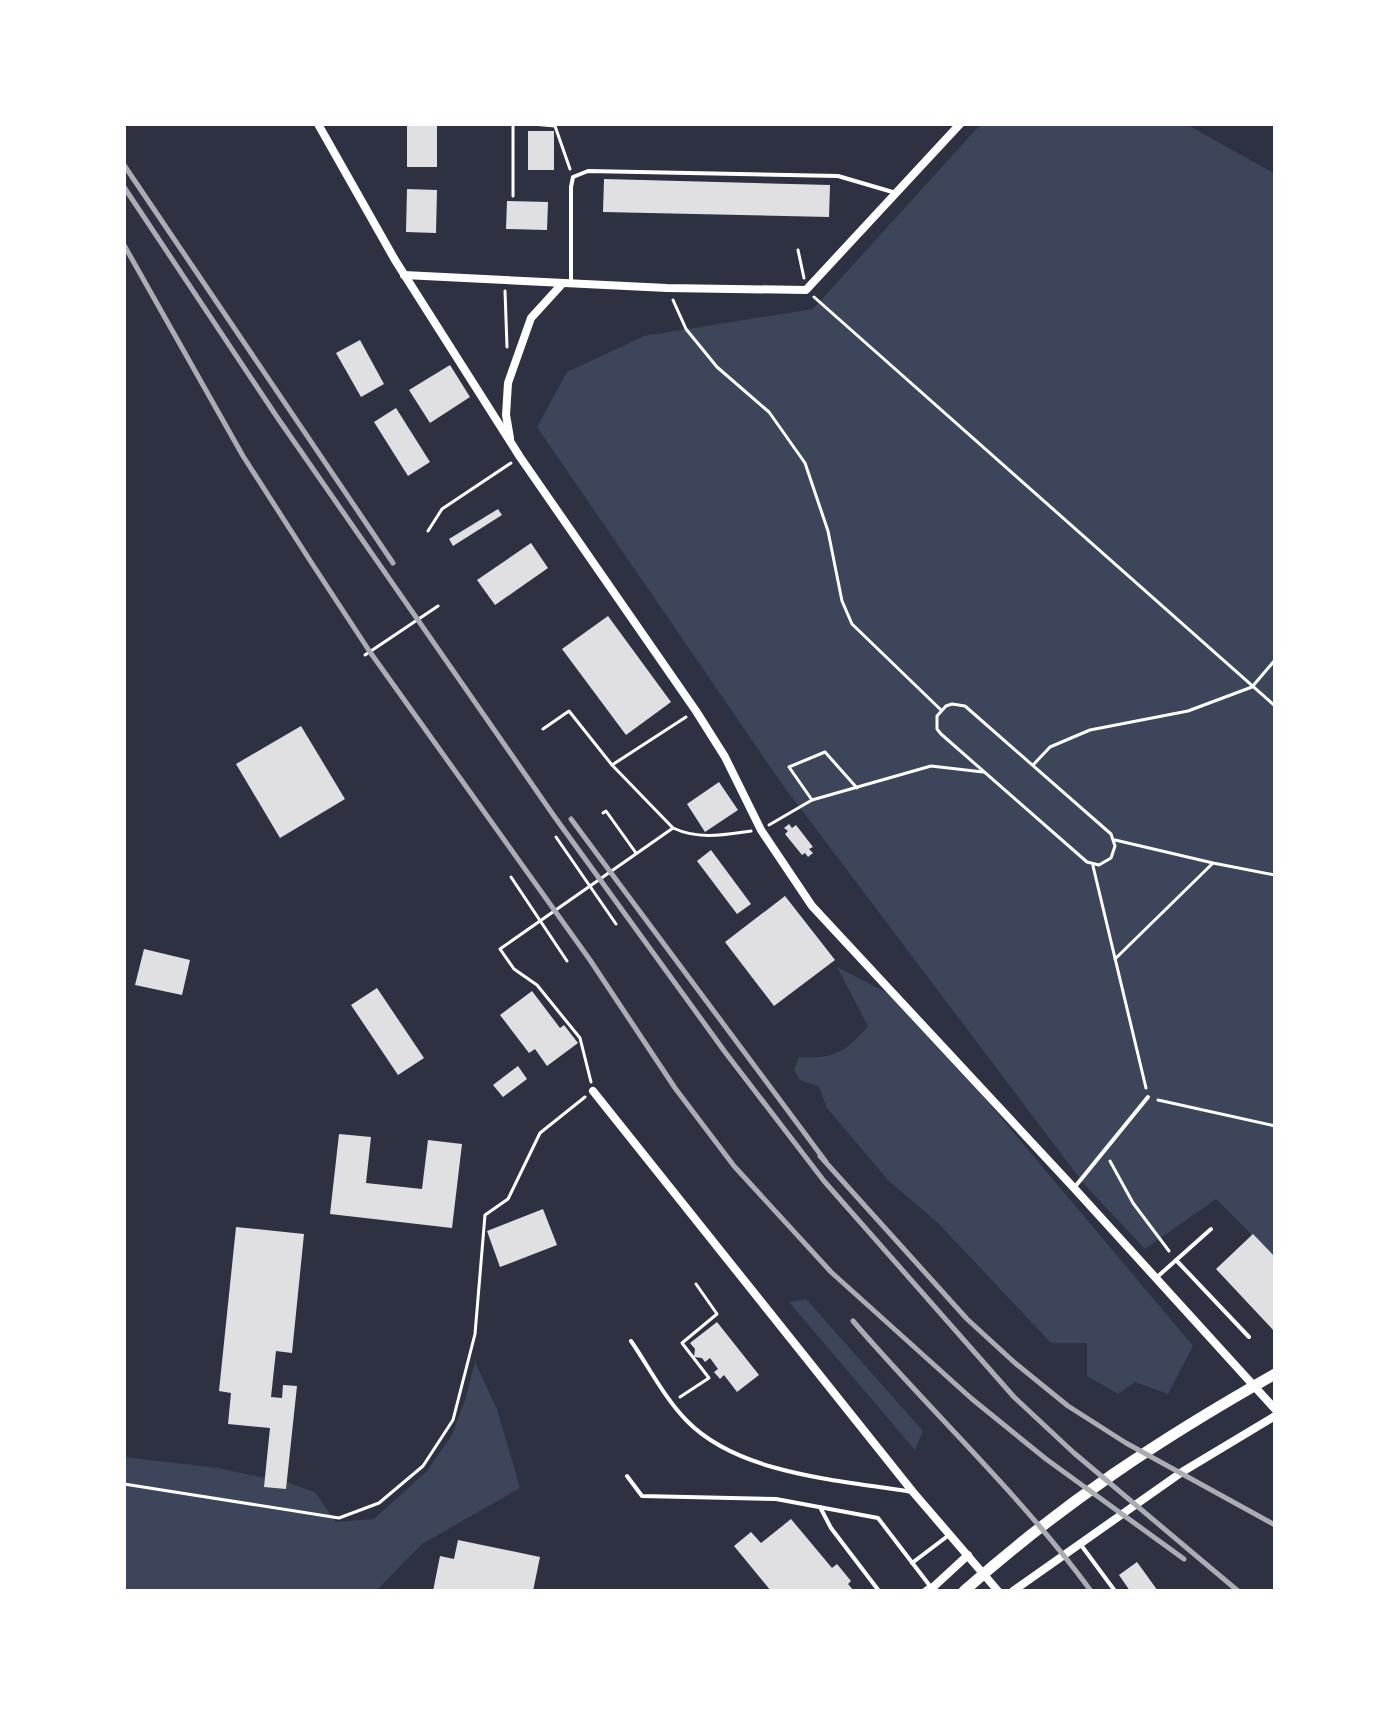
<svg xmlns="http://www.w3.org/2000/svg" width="1399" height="1715" viewBox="0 0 1399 1715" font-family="Raleway,sans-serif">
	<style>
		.green { fill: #3c4559 }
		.building { fill: #e0e0e3 }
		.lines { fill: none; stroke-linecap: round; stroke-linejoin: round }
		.path { stroke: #fff; stroke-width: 3 }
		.service { stroke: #fff; stroke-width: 4 }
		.minor { stroke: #fff; stroke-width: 8 }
		.secondary { stroke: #fff; stroke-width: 11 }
		.rail { stroke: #abadb3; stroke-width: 5 }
	</style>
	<rect width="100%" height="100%" fill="#2d3142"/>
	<!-- green -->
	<g class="green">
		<polygon points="981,124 1186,124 1275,174 1275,1258 1216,1199 1145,1249 1084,1184 782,784 537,427 567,372 644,336 813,309"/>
		<path d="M837,967L903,1001L1193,1346L1168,1394L1135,1382L1118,1394L1087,1376V1343H1051L938,1223L888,1180L827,1108L819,1087L800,1080L794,1070L799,1057C834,1059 846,1052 868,1026Z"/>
		<polygon points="806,1299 923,1431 915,1450 789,1302"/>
		<polygon points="475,1362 497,1409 520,1488 422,1544 376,1591 124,1591 124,1457 218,1468 289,1483 315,1492 336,1522 374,1519 427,1471 452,1435 466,1397"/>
	</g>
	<!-- building -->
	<g class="building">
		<rect x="407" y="124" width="30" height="43"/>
		<rect x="528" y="131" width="26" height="39"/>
		<polygon points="604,179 830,185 829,217 603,212"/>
		<polygon points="407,189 437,190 436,233 406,232"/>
		<polygon points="507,201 548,202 547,230 506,229"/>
		<polygon points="360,340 384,384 361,397 336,353"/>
		<polygon points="450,365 470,397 430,423 409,390"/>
		<polygon points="396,408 430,462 408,476 374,422"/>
		<polygon points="498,509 502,515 453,546 449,539"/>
		<polygon points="531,543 548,568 495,605 477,580"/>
		<polygon points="608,616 671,702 626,735 562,649"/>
		<polygon points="301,726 345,799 280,838 236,764"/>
		<polygon points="719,782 738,810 705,832 687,804"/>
		<polygon points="789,824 792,828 796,825 813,847 809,849 813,853 808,857 805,853 802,855 785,834 788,831 784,828"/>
		<polygon points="711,850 751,904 737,914 697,861"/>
		<polygon points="785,896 835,960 774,1006 725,942"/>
		<polygon points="144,949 190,960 182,995 135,985"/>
		<polygon points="377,988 424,1058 398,1075 351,1005"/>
		<polygon points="532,991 560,1028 564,1025 578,1043 547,1066 535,1049 529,1053 500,1015"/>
		<polygon points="518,1066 527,1079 503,1097 493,1085"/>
		<polygon points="339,1134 371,1137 366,1183 422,1189 428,1140 462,1144 452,1228 330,1214"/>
		<polygon points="543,1209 557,1245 500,1267 487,1231"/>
		<polygon points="236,1227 304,1234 292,1353 276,1351 271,1397 282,1398 283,1385 297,1386 286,1489 264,1487 270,1428 228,1424 231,1393 219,1391"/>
		<polygon points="1253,1234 1275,1257 1275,1332 1216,1269"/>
		<polygon points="717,1322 759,1375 737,1392 724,1375 720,1379 714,1372 718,1369 710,1358 705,1362 702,1358 694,1357 695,1349 690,1343"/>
		<polygon points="791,1519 832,1568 837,1564 851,1581 848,1584 854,1591 771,1591 734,1546 751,1532 761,1543"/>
		<polygon points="458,1540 540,1557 533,1591 433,1591 440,1556 454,1559"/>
		<polygon points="1137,1562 1158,1591 1130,1591 1119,1575"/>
	</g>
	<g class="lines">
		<!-- path -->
		<g class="path">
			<polyline points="513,124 513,196"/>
			<polyline points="532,124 555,126 570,169"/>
			<polyline points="798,250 804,278"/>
			<polyline points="505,291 507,347"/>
			<polyline points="814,297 1275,706"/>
			<polyline points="673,300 686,329 717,367 769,412 805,463 828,531 842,601 852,624 941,710"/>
			<polyline points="428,531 442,509 511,463"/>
			<polyline points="365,655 438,606"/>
			<polygon points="952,704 965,706 1111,834 1115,846 1111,858 1099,865 1087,862 941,734 937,729 937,716 946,706"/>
			<polyline points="543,729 569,711 612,765 673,828"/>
			<polyline points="612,765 686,717"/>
			<polyline points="1033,765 1050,747 1090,730 1188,711 1252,687 1275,660"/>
			<polyline points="812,800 789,767 825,752 857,788"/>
			<polyline points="603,813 606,811 636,853"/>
			<polyline points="769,825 812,800 931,766 983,772"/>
			<polyline points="556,837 616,924"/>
			<polyline points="1115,840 1213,863 1275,875"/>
			<polyline points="1093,866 1146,1088"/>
			<polyline points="511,877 567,961"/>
			<polyline points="1115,959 1212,864"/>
			<path d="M591,1082L580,1038L537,985L514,969L500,949L673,828C699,840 723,835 751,831"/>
			<polyline points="1158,1100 1275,1126"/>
			<polyline points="1110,1161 1133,1203 1169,1251"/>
			<polyline points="680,1397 709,1378 682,1343 717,1314 696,1284"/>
			<polyline points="124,1484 339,1518 379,1503 423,1466 453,1420 475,1334 485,1215 508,1199 540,1133 585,1097"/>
		</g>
		<!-- service -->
		<g class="service">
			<polyline points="571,282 571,187 573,177 588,171 838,176 896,193"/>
			<polyline points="1074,1188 1148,1097"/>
			<polyline points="1176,1260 1249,1337"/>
			<polyline points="1156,1278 1211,1229"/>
			<path d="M631,1341C649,1367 665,1399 687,1421C740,1475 841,1480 912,1492"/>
			<polyline points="627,1476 642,1496 776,1499 878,1518 930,1586 923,1591"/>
			<polyline points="820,1507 831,1528 879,1591"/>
			<polyline points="1081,1545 1115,1591"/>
			<polyline points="912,1563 949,1535"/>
		</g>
		<!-- minor -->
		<g class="minor">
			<polyline points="318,124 395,260 520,457 696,711 725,757 761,830 812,906 1074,1188 1275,1409"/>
			<polyline points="404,275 667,288 806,290 960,124"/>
			<polyline points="510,438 506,415 508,383 531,318 562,284"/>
			<polyline points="593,1091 913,1492 998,1591"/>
			<polyline points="929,1591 968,1555"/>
			<polyline points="1013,1591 1182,1472 1275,1416"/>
		</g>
		<!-- secondary -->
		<path class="secondary" d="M964,1591C1063,1503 1160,1439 1275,1374"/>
		<!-- rail -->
		<g class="rail">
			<polyline points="124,165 393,563"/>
			<polyline points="124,187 277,417 554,816 725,1052 824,1181 1014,1397 1074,1453 1238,1591"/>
			<polyline points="124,245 243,456 311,562 370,652 590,960 675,1088 734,1166 831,1272 972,1399 1046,1459 1184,1559"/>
			<polyline points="571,819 826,1162"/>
			<polyline points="820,1156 967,1319 1015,1363 1068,1406 1126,1443 1275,1525"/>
			<path d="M853,1321C931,1412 1020,1494 1091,1591"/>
		</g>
	</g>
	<!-- border -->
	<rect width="1399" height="1715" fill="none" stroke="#ffffff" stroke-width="252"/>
</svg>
